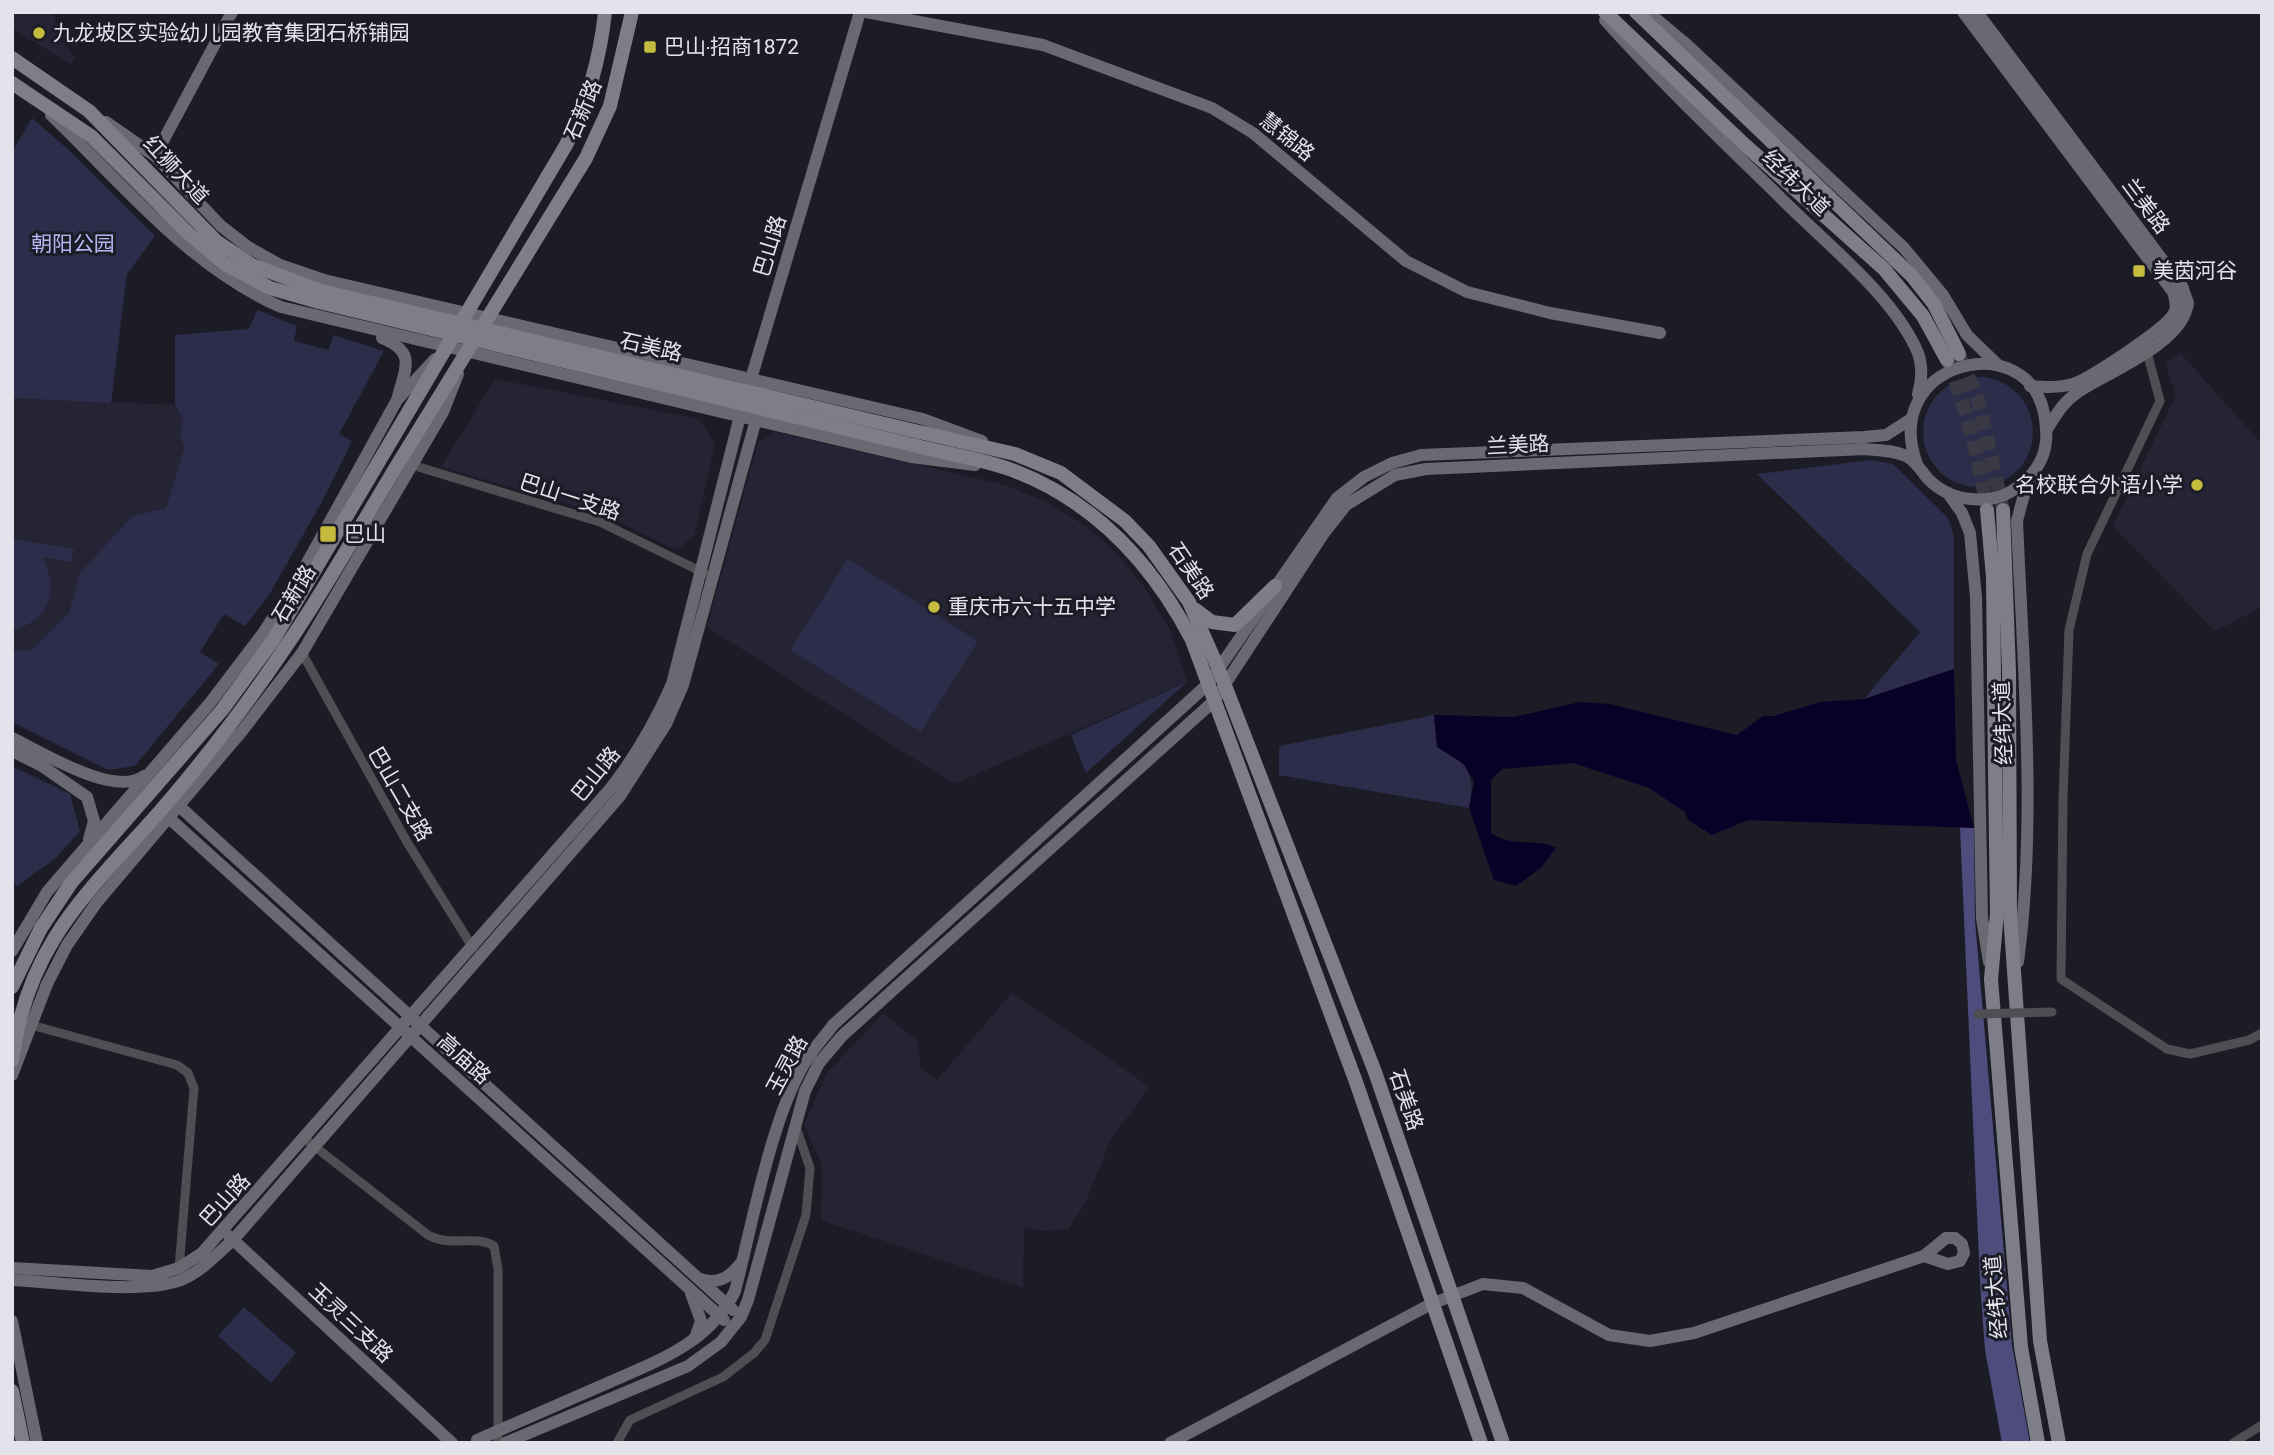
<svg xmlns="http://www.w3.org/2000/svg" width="2274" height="1455" viewBox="0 0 2274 1455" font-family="Roboto,'Noto Sans SC',sans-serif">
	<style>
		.built { fill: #252434 }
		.green { fill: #2d2c4a }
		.forest { fill: #4e4b7d }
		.water { fill: #090027 }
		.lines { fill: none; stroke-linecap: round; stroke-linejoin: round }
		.primary-tunnel { stroke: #3a3a44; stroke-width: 14; stroke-dasharray: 14 7; stroke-linecap: butt }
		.street { stroke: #4e4e53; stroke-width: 9 }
		.secondary { stroke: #696972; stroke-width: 12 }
		.primary { stroke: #7e7e89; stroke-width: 14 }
		.street-bridge { stroke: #4e4e53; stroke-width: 9 }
		.secondary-bridge { stroke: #696972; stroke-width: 12 }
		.primary-bridge { stroke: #7e7e89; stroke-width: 14 }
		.poi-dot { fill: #c5bc3d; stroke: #1c1c27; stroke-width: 2.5 }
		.labels { text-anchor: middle; stroke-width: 6; stroke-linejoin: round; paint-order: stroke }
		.poi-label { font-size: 21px; fill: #e3e3eb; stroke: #1c1c27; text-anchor: start }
		.street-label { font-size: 21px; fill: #e3e3eb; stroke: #1c1c27 }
		.park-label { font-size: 21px; fill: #b8b7f6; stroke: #1c1c27 }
	</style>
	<rect width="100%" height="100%" fill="#1c1c27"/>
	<!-- built -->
	<g class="built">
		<polygon points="12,12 53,12 60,38 76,59 70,64 12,28"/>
		<polygon points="2180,353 2262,444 2262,607 2215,631 2113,526 2176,395 2165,363"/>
		<polygon points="495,379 699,419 715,444 694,537 676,550 603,514 441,467"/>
		<polygon points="12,398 175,405 183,420 180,435 184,448 166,508 132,516 80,573 70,613 31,650 12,651"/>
		<polygon points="775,432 1005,485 1049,503 1086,526 1116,553 1144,587 1171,631 1187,682 954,784 707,627 758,442"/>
		<polygon points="1012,993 1150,1087 1111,1139 1085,1204 1068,1229 1043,1231 1024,1228 1023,1287 821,1220 822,1165 804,1125 826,1074 883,1013 917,1041 921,1068 937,1080"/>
	</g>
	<!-- green -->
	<g class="green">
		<polygon points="32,118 72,153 155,236 127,274 111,403 12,398 12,152"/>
		<polygon points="257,310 297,326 294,341 329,350 333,335 384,351 339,434 352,441 319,507 269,595 245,626 224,614 200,652 219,664 135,766 108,770 12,722 12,651 31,650 69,613 80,573 132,516 166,508 184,448 180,435 183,420 175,405 175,335 249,329"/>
		<circle cx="1978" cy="432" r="55"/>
		<polygon points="1872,460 1893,464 1948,518 1954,536 1954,669 1864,699 1920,632 1757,474"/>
		<path d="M12,539L74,549L71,562L42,557C60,588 50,622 12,630Z"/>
		<polygon points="848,559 978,641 921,732 790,650"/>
		<polygon points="1187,682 1086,773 1071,735"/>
		<path d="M1434,715L1437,746C1468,766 1476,770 1469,808L1279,775V746Z"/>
		<polygon points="12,766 70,794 80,831 56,858 17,886 12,881"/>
		<polygon points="244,1307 296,1353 271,1383 218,1336"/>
	</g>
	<!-- forest -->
	<polygon class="forest" points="1960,827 1974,828 1975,921 2012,1345 2030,1443 2002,1443 1985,1350 1980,1282"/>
	<!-- water -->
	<path class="water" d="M1954,669L1956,760L1974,828L1748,820L1712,835L1688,820L1685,812L1649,788L1573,763L1502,769L1491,780V833C1516,849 1534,837 1556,848L1541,868L1516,886L1494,880L1469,808L1474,782L1464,764L1437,747L1434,715L1514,717L1580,702L1609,704L1737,735L1763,716H1774L1820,702L1864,699Z"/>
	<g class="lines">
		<!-- primary-tunnel -->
		<g class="primary-tunnel">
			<polyline points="1960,357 1979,402 2003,510"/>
			<path d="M1948,361C1967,410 1979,458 1987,510"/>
		</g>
		<!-- street -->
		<g class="street">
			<polyline points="2147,352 2160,401 2087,554 2069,630 2063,799 2061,979 2167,1049 2190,1054 2249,1040 2262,1033"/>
			<polyline points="412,465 600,522 704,573"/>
			<polyline points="302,653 407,842 473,948"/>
			<polyline points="31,1025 177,1065 188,1073 194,1088 179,1268"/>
			<path d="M305,1139L428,1235C452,1248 474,1234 494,1246L498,1269V1443"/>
			<polyline points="617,1443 630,1420 723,1377 754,1353 765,1340 806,1215 810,1168 795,1124"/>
			<polyline points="2233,1443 2262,1425"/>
		</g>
		<!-- secondary -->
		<g class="secondary">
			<polyline points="866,12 1043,45 1212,108 1253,133 1406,261 1467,292 1550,313 1660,333"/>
			<polyline points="1648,12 1685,43 1904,248 1943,295 1967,335 1997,364"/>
			<path d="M1963,12L2173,292C2175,299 2178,306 2174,313C2167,328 2090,378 2073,384C2059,388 2044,387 2030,386"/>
			<path d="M1977,12L2182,286L2188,303C2183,344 2108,372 2078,392C2063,402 2056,415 2047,429"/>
			<path d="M1605,20C1665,87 1729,147 1792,209C1833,249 1896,300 1918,353C1923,367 1922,380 1918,394"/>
			<path d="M51,115C123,184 188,266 281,307L911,457L975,465"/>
			<polyline points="106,122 155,156 221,226 248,247 280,265 324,280 923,419 982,441"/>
			<polyline points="155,156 232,12"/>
			<path d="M382,338C416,352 406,367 398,396"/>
			<polyline points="1948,493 1962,513 1970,533 1976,597 1982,918 1989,962"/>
			<path d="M12,738C42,752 114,798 144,776"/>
			<polyline points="12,751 42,766 87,797 94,821 89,839"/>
			<polyline points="179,806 733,1310"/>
			<polyline points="169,818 724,1320"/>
			<polyline points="12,951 47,892 210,703 264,632 307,563 397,400 435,359"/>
			<path d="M2018,962C2037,818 2023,666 2017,521L2023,498L2033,476"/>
			<polyline points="12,1075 47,984 67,945 97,902 242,731 302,653 443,412 458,374"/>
			<polyline points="229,1236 452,1443"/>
			<polygon points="1946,1238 1955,1238 1962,1244 1964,1253 1960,1261 1948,1264 1924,1256"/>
			<path d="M12,1268L152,1276L179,1268L202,1253L610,789C636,756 655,723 672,684L740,416L860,12"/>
			<path d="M700,1279C718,1285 730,1277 741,1263"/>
			<path d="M12,1280C56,1282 143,1295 181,1280C201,1272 217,1254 233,1240L620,796L666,724L683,685L766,383"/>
			<polyline points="691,1293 701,1321 695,1338"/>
			<polyline points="12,1321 37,1443"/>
			<path d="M610,1382C660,1360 710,1342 735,1291C752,1226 773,1107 810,1055C817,1044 826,1035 833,1025L1208,684L1337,498L1364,477L1392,463L1421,455L1864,437L1886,435L1911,419"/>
			<path d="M505,1443L688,1366L721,1342L741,1317L748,1300L805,1091L819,1063L842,1036L1214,701L1324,533L1346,505L1395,475L1426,469L1864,449C1878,450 1893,450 1906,456C1917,462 1921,471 1928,479C1944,495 1965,501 1987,499C2009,498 2031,480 2041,460C2048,445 2047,430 2044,413C2026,326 1879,362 1917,464"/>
			<polyline points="1170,1443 1431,1304 1483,1284 1523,1288 1609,1335 1650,1341 1694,1333 1924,1256"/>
		</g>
		<!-- primary -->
		<g class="primary">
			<polyline points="1605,12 1745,145 1884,269 1923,316 1947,360"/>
			<polyline points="1636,12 1912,276 1934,304 1959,354"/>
			<polyline points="12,58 89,111 216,241 252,265 321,291"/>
			<polyline points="12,83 91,136 188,233 225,264 270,288 319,302"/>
			<polyline points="919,432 1015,454 1061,473 1125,521 1149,546 1189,602 1219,670 1375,1072 1503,1443"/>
			<path d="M917,446C948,454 982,459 1012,470C1094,501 1152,563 1192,640L1356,1082L1481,1443"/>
			<polyline points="1987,510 1993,577 1995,773 1997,913 1991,979 2021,1347 2038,1443"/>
			<polyline points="2003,510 2009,672 2010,914 2040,1341 2059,1443"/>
			<polyline points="1196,610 1212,622 1235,625 1275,586"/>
			<path d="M12,987L41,928L71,883L222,710L274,639L566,145C588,102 600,60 605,12"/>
			<path d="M12,1060C28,942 88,893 161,810C207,757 250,700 289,642C327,586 361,525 396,467C459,364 523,261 586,158L610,106L632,12"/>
			<polyline points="12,1391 23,1443"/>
		</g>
		<!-- street-bridge -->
		<polyline class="street-bridge" points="1978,1014 2052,1012"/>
		<!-- secondary-bridge -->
		<polyline class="secondary-bridge" points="477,1440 610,1382"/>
		<!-- primary-bridge -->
		<g class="primary-bridge">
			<polyline points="321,291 919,432"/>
			<polyline points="319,302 917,446"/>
		</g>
	</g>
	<!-- markers -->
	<g class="poi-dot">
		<circle cx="39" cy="33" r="7"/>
		<rect x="643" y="40" width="14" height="14" rx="3.5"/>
		<rect x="2132" y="264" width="14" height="14" rx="3.5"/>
		<circle cx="2197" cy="485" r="7"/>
		<rect x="319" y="525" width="18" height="18" rx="3.5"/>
		<circle cx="934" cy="607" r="7"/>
	</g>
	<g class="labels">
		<!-- poi labels -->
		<g class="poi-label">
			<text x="53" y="40">九龙坡区实验幼儿园教育集团石桥铺园</text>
			<text x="664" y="54">巴山‧招商1872</text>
			<text x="2153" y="278">美茵河谷</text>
			<text x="2183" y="492" text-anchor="end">名校联合外语小学</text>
			<text x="344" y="541">巴山</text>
			<text x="948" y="614">重庆市六十五中学</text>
		</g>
		<!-- street labels -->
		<g class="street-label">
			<text transform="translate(583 110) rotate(-67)" y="7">石新路</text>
			<text transform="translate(1287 137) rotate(39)" y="7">慧锦路</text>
			<text transform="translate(176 170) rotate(47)" y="7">红狮大道</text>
			<text transform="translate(1796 183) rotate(44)" y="7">经纬大道</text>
			<text transform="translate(2146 206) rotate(53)" y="7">兰美路</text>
			<text transform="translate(770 246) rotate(-73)" y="7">巴山路</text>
			<text transform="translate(651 347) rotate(13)" y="7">石美路</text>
			<text transform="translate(1518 445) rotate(-3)" y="7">兰美路</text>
			<text transform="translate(570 497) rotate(18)" y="7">巴山一支路</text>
			<text transform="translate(1191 571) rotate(56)" y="7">石美路</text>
			<text transform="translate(294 594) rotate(-59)" y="7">石新路</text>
			<text transform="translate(2003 723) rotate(-92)" y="7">经纬大道</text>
			<text transform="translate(596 774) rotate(-51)" y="7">巴山路</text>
			<text transform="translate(400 794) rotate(60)" y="7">巴山二支路</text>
			<text transform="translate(464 1059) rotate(42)" y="7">高庙路</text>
			<text transform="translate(787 1065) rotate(-62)" y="7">玉灵路</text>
			<text transform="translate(1406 1100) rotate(71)" y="7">石美路</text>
			<text transform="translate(225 1200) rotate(-48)" y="7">巴山路</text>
			<text transform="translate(1996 1297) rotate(-95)" y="7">经纬大道</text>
			<text transform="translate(351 1323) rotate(43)" y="7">玉灵三支路</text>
		</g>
		<!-- park labels -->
		<g class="park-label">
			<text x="73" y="251">朝阳公园</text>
		</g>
	</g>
	<!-- border -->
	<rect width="2274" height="1455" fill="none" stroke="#e3e3eb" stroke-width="28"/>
</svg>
